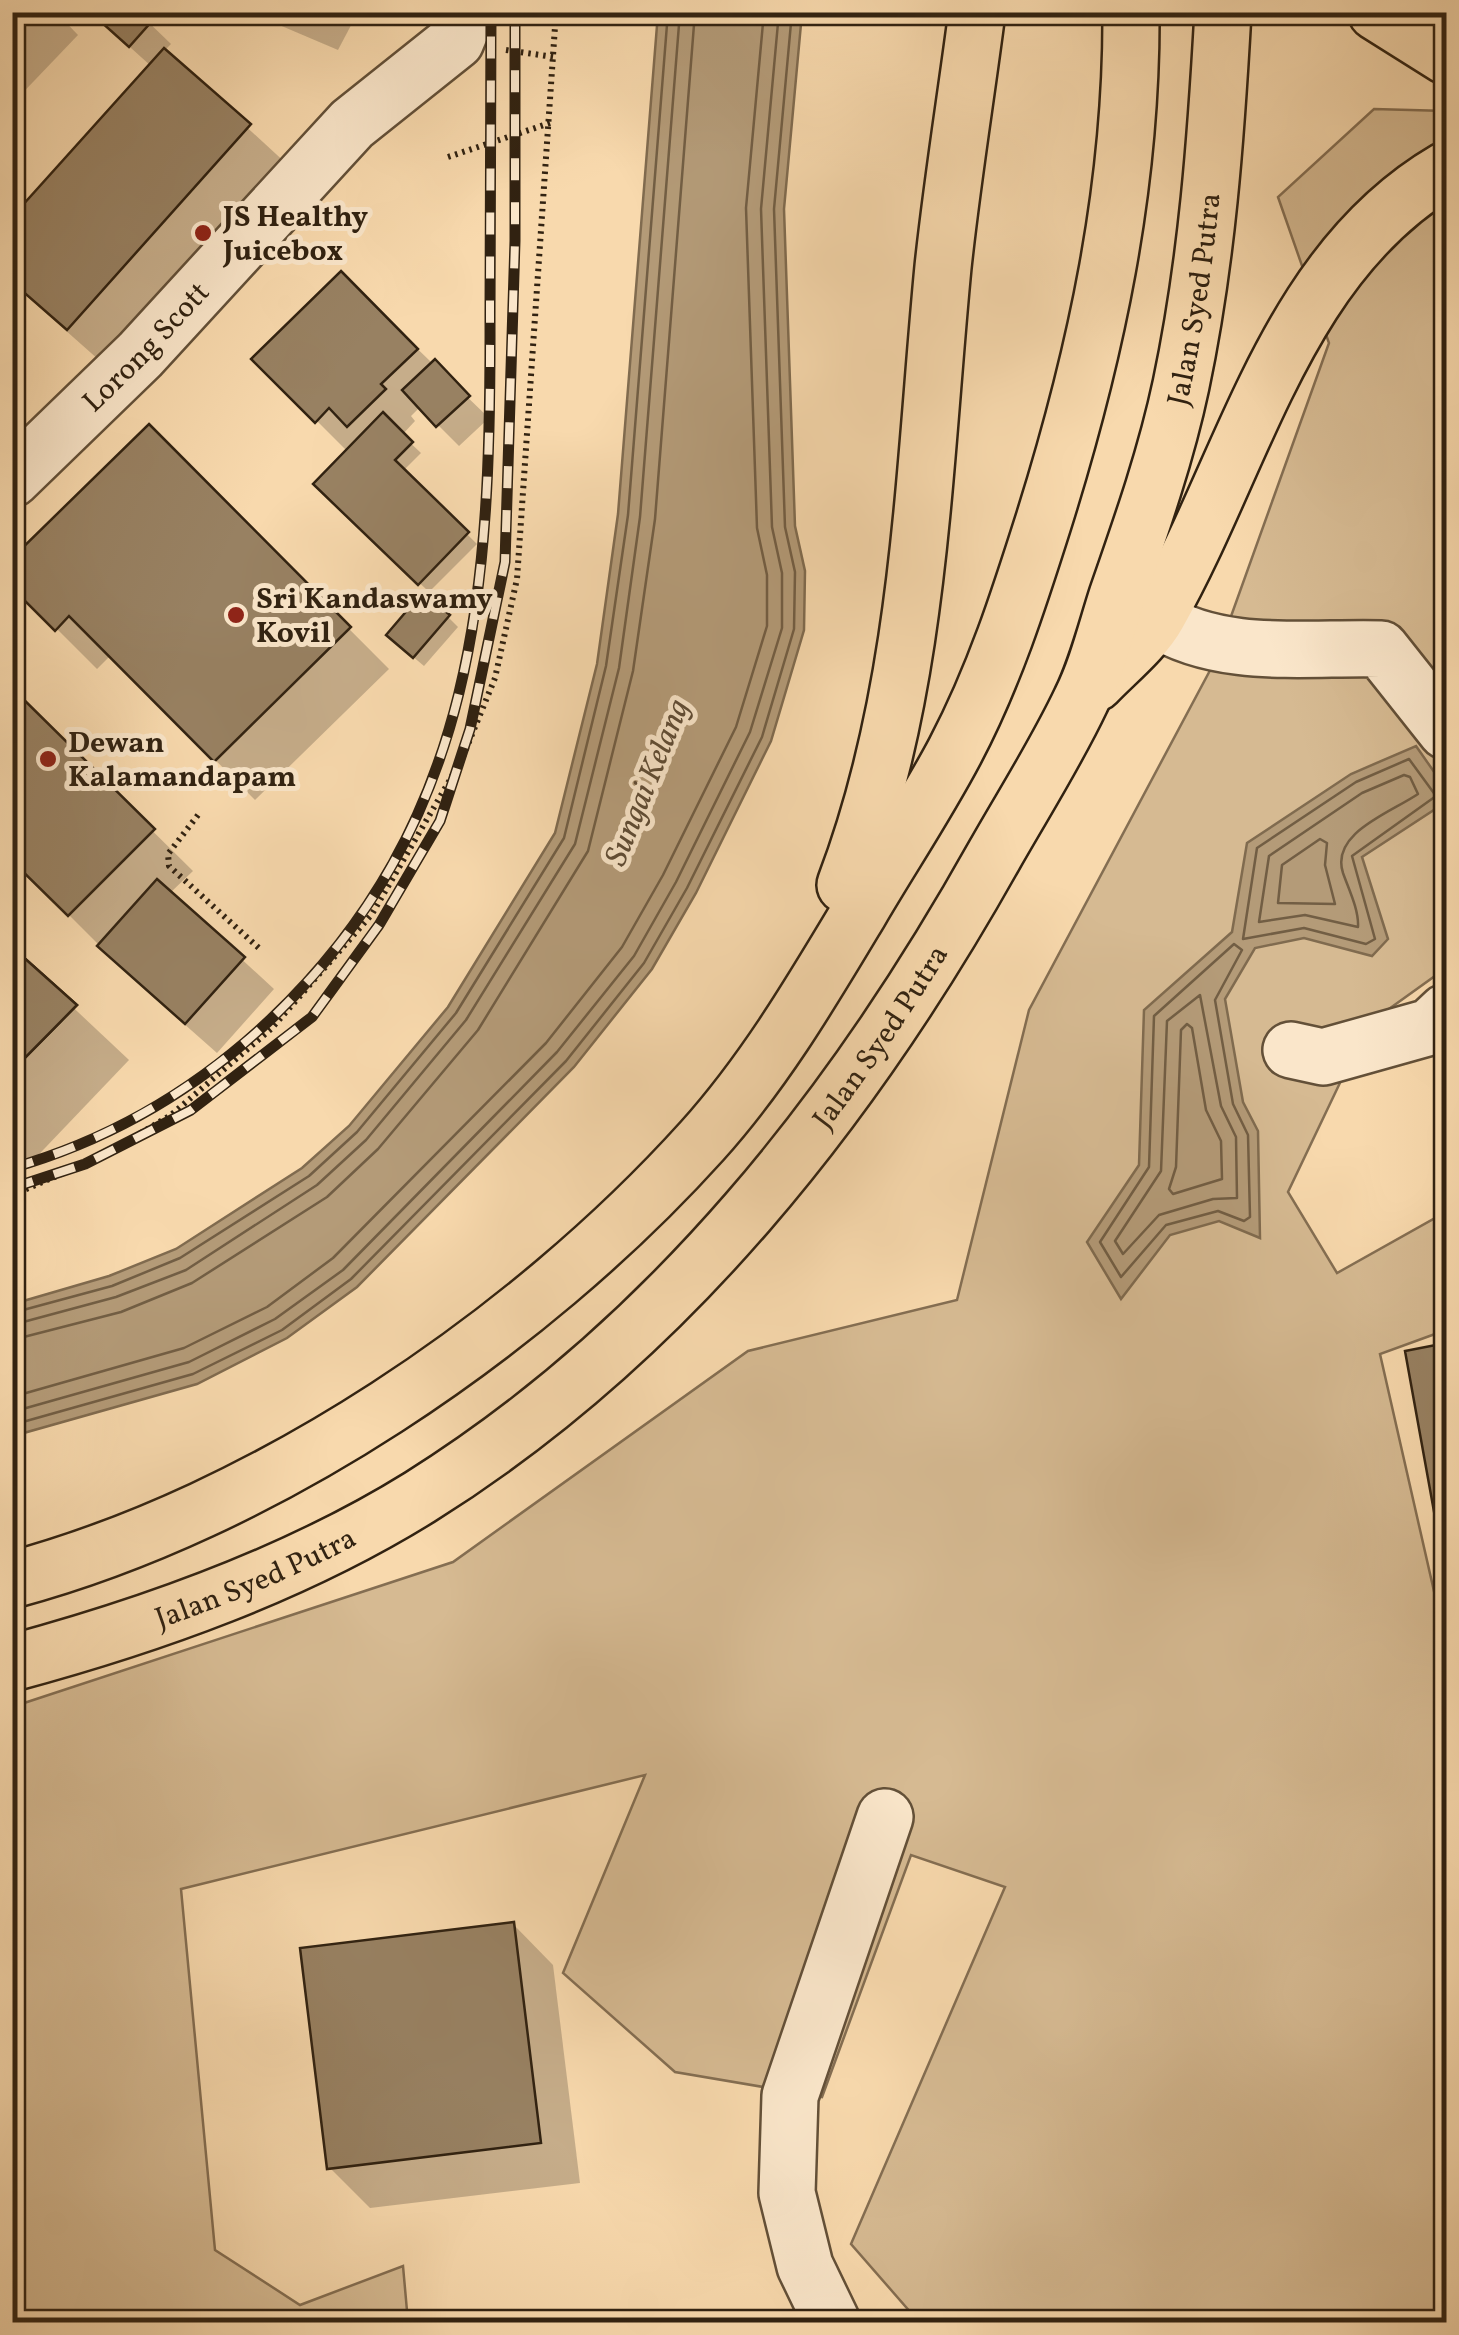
<svg xmlns="http://www.w3.org/2000/svg" width="1459" height="2335" viewBox="0 0 1459 2335" font-family="Vollkorn,serif">
	<style>
		.green { fill: #d6ba92; stroke: #846e52; stroke-width: 2.5 }
		.water { fill: #b49b78; stroke: #806b4f; stroke-width: 2.5 }
		.shadow { fill: #0003 }
		.lines { fill: none; stroke-linecap: round; stroke-linejoin: round }
		.shore { stroke: #725e44; stroke-width: 2.5 }
		.building { fill: #988162; stroke: #312211; stroke-width: 2.5 }
		.minor-casing { stroke: #635038; stroke-width: 60 }
		.major-casing { stroke: #312211; stroke-width: 60 }
		.path { stroke: #312211; stroke-width: 6; stroke-dasharray: 2.5 5; stroke-linecap: butt }
		.minor { stroke: #fae6ca; stroke-width: 55 }
		.major { stroke: #f8d9ad; stroke-width: 55 }
		.rail-casing { stroke: #312211; stroke-width: 11 }
		.rail { stroke: #fae6ca; stroke-width: 8; stroke-dasharray: 22; stroke-linecap: butt }
		.poi-dot { fill: #8f2418; stroke: #fae6ca; stroke-width: 4 }
		.labels { text-anchor: middle; stroke-width: 10; stroke-linejoin: round; paint-order: stroke }
		.poi-label { font-size: 30px; font-weight: bold; fill: #312211; stroke: #fae6ca; text-anchor: start }
		.street-label { font-size: 30px; fill: #312211; stroke: #fae6ca }
		.water-label { font-size: 32px; font-style: italic; fill: #5f4c35; stroke: #fae6ca }
	</style>
	<rect width="100%" height="100%" fill="#f8d9ad"/>
	<filter id="stains"><feTurbulence type="fractalNoise" baseFrequency=".002" numOctaves="4"/><feColorMatrix values="0 0 0 0 .2 0 0 0 0 .09 0 0 0 0 .02 0 0 0 .5 -.17"/></filter>
	<radialGradient id="worn" r=".72"><stop offset=".6" stop-color="#630" stop-opacity="0"/><stop offset="1" stop-color="#630" stop-opacity=".3"/></radialGradient>
	<!-- green -->
	<polygon class="green" points="1374,109 1446,111 1446,968 1368,1024 1288,1192 1337,1273 1446,1212 1446,1330 1380,1354 1446,1644 1446,2322 919,2322 851,2244 1005,1887 911,1855 822,2097 675,2072 563,1973 645,1775 181,1889 215,2250 300,2305 403,2266 408,2322 13,2322 12,1707 453,1562 748,1351 957,1300 1029,1010 1215,661 1329,343 1278,197"/>
	<!-- water -->
	<g class="water">
		<polygon points="658,13 802,13 784,209 795,526 805,571 804,630 771,741 696,893 652,969 574,1067 357,1287 287,1338 197,1384 13,1436 13,1304 109,1276 176,1249 302,1168 349,1126 448,1007 555,833 597,664 618,514"/>
		<polygon points="1416,746 1446,789 1446,802 1362,857 1388,939 1372,956 1304,938 1255,948 1225,999 1243,1102 1258,1131 1260,1238 1219,1221 1170,1235 1121,1299 1087,1242 1139,1165 1144,1010 1232,932 1247,843 1351,774"/>
	</g>
	<!-- shadow -->
	<g class="shadow">
		<polygon points="12,12 56,12 78,35 12,104"/>
		<polygon points="91,12 138,12 171,44 164,51 289,166 108,368 12,283 12,221 151,66"/>
		<polygon points="249,12 358,12 338,50"/>
		<polygon points="341,275 489,418 459,446 420,407 411,416 415,421 402,435 421,453 403,471 477,544 429,592 317,484 348,452 255,359"/>
		<polygon points="149,428 389,669 255,800 111,655 97,669 12,584"/>
		<polygon points="448,617 458,627 424,666 399,645"/>
		<polygon points="12,692 193,871 170,893 274,989 217,1053 131,977 12,858"/>
		<polygon points="12,950 129,1060 24,1170 12,1172"/>
		<polygon points="1446,1346 1446,1564 1408,1353"/>
		<polygon points="513,1924 553,1965 580,2183 370,2208 330,2168"/>
	</g>
	<g class="lines">
		<!-- shore -->
		<g class="shore">
			<polygon points="1409,759 1436,796 1352,856 1375,939 1366,944 1304,928 1243,939 1257,848 1356,782"/>
			<path d="M1404,775L1410,777L1418,794C1390,813 1330,833 1343,873C1349,890 1359,910 1358,927L1305,915L1259,922L1269,856L1362,793Z"/>
			<polygon points="1320,839 1327,843 1325,865 1335,904 1278,903 1282,865"/>
			<polygon points="1234,944 1242,950 1215,1000 1233,1104 1248,1135 1250,1217 1244,1221 1218,1211 1166,1225 1121,1277 1100,1242 1149,1167 1154,1016"/>
			<polygon points="1200,995 1221,1106 1236,1137 1237,1198 1213,1199 1159,1215 1123,1254 1115,1241 1161,1171 1167,1021"/>
			<polygon points="1187,1024 1192,1028 1206,1110 1221,1141 1222,1179 1173,1194 1169,1189 1176,1167 1181,1030"/>
			<polyline points="12,1313 112,1286 180,1258 309,1176 357,1132 456,1013 564,838 606,666 628,515 668,12"/>
			<polyline points="12,1325 116,1297 186,1270 317,1185 366,1140 466,1020 575,844 619,668 640,517 680,12"/>
			<polyline points="12,1340 121,1312 192,1283 327,1197 378,1149 478,1030 588,851 633,671 655,519 695,12"/>
			<polyline points="12,1397 184,1348 267,1307 333,1258 546,1043 622,947 663,875 736,727 767,626 767,575 757,528 746,208 764,12"/>
			<polyline points="12,1412 189,1362 275,1319 343,1270 557,1052 634,956 676,882 750,732 782,628 782,573 772,527 761,209 779,12"/>
			<polyline points="12,1425 193,1374 282,1330 351,1279 566,1061 644,963 687,888 762,737 794,629 795,572 785,527 774,209 792,12"/>
		</g>
	</g>
	<!-- building -->
	<g class="building">
		<polygon points="90,12 142,12 152,21 129,47"/>
		<polygon points="164,48 251,124 67,330 12,282 12,217"/>
		<polygon points="341,271 418,349 381,384 386,389 347,427 329,408 315,423 251,359"/>
		<polygon points="435,359 470,396 436,427 402,390"/>
		<polygon points="383,412 413,442 395,460 469,532 418,585 313,484"/>
		<polygon points="149,424 351,627 214,762 69,616 55,631 12,588 12,558"/>
		<polygon points="422,593 450,615 413,658 386,635"/>
		<polygon points="12,688 155,829 68,916 12,861"/>
		<polygon points="157,879 245,957 185,1024 97,946"/>
		<polygon points="12,947 77,1005 12,1071"/>
		<polygon points="12,947 77,1005 12,1071"/>
		<polygon points="1446,1343 1446,1578 1405,1351"/>
		<polygon points="514,1922 541,2143 327,2169 300,1948"/>
	</g>
	<g class="lines">
		<defs>
			<g id="minor">
				<path id="s1" d="M12,479L140,355L352,124L456,41L468,12"/>
				<path d="M1156,619C1220,660 1307,647 1381,649L1446,731"/>
				<polyline points="1291,1050 1323,1057 1430,1027 1446,1012"/>
				<polyline points="832,2322 805,2266 787,2193 790,2096 885,1817"/>
			</g>
			<g id="major">
				<polyline points="1376,12 1446,56"/>
				<path d="M1096,683C1116,662 1144,640 1158,615C1245,462 1285,264 1446,170"/>
				<path d="M845,885C920,688 923,475 943,267C952,182 966,97 977,12"/>
				<path d="M12,1580C265,1512 528,1334 702,1141C765,1071 812,991 860,911C891,858 926,806 955,751C994,677 1019,599 1044,520C1096,354 1132,187 1131,12"/>
				<path id="s2" d="M12,1663C153,1625 296,1574 420,1497C669,1341 853,1108 995,854C1024,803 1056,753 1081,700C1097,668 1106,630 1117,596C1141,527 1166,456 1181,385C1207,262 1216,138 1223,12"/>
			</g>
		</defs>
		<!-- minor casing -->
		<use href="#minor" class="minor-casing"/>
		<!-- major casing -->
		<use href="#major" class="major-casing"/>
		<!-- path -->
		<g class="path">
			<polyline points="506,50 554,57"/>
			<polyline points="448,157 550,123"/>
			<polyline points="198,815 168,854 169,866 261,950"/>
			<polyline points="12,1195 99,1158 171,1115 271,1029 372,914 462,759 495,678 517,579 556,12"/>
		</g>
		<!-- minor -->
		<use href="#minor" class="minor"/>
		<!-- major -->
		<use href="#major" class="major"/>
		<defs>
			<g id="rail">
				<path d="M12,1168C110,1140 198,1088 271,1019C479,821 491,583 490,315C490,214 491,113 491,12"/>
				<polyline points="12,1188 85,1164 191,1110 312,1017 379,925 440,821 470,729 505,562 515,241 515,12"/>
			</g>
		</defs>
		<!-- rail casing -->
		<use href="#rail" class="rail-casing"/>
		<!-- rail -->
		<use href="#rail" class="rail"/>
	</g>
	<!-- markers -->
	<g class="poi-dot">
		<circle cx="203" cy="233" r="10"/>
		<circle cx="236" cy="615" r="10"/>
		<circle cx="48" cy="759" r="10"/>
	</g>
	<g class="labels">
		<!-- poi labels -->
		<g class="poi-label">
			<text x="223" y="226">JS Healthy<tspan x="223" dy="34">Juicebox</tspan></text>
			<text x="256" y="608">Sri Kandaswamy<tspan x="256" dy="34">Kovil</tspan></text>
			<text x="68" y="752">Dewan<tspan x="68" dy="34">Kalamandapam</tspan></text>
		</g>
		<!-- street labels -->
		<g class="street-label">
			<text dy="10" stroke="none"><textPath href="#s2" startOffset="1908">Jalan Syed Putra</textPath></text>
			<text dy="10" stroke="none"><textPath href="#s1" startOffset="188">Lorong Scott</textPath></text>
			<text dy="10" stroke="none"><textPath href="#s2" startOffset="1098">Jalan Syed Putra</textPath></text>
			<text dy="10" stroke="none"><textPath href="#s2" startOffset="258">Jalan Syed Putra</textPath></text>
		</g>
		<!-- water labels -->
		<g class="water-label">
			<text transform="translate(646 782) rotate(-68)" y="11">Sungai Kelang</text>
		</g>
	</g>
	<!-- margin -->
	<rect width="1459" height="2335" fill="none" stroke="#f8d9ad" stroke-width="50"/>
	<rect x="15" y="15" width="1429" height="2305" fill="none" stroke="#312211" stroke-width="5"/>
	<rect x="25" y="25" width="1409" height="2285" fill="none" stroke="#312211" stroke-width="2.5"/>
	<rect width="100%" height="100%" filter="url(#stains)"/>
	<rect width="100%" height="100%" fill="url(#worn)"/>
</svg>
